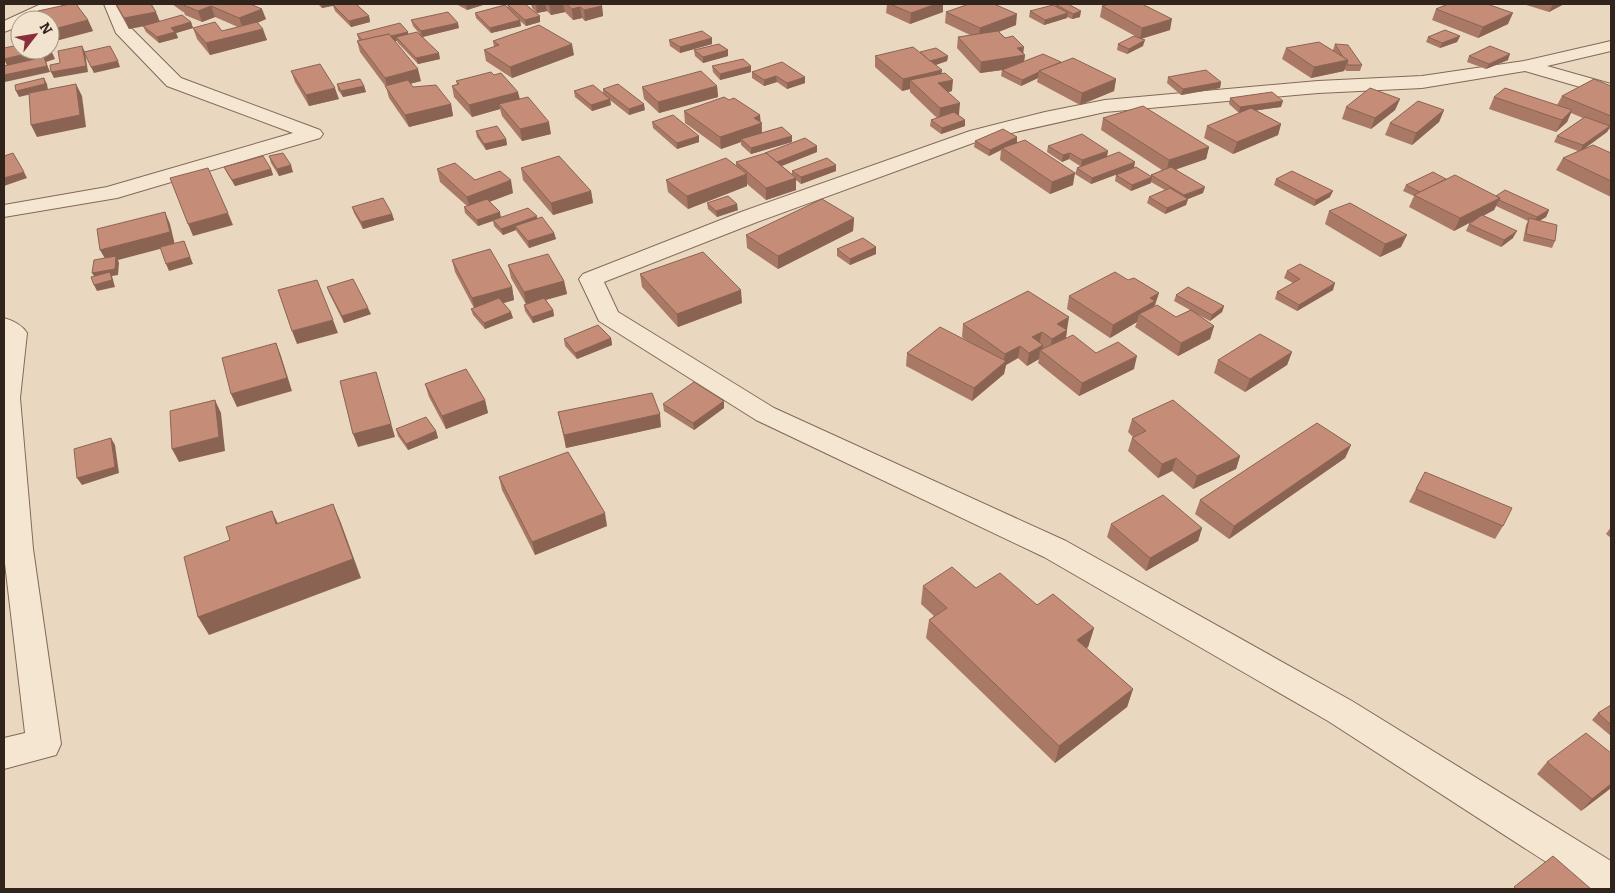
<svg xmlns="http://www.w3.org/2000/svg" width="1615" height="893" viewBox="0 0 1615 893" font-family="Bitter,serif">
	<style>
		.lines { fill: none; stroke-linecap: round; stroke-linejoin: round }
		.minor-casing { stroke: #816959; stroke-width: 2 }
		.minor { fill: #f5e6d1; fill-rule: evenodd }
		.wall { fill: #a97966 }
		.shaded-wall { fill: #8a6353 }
		.building { fill: #c58d77; stroke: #8a6353 }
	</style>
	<rect width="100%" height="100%" fill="#ead7bf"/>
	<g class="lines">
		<defs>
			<g id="minor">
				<polygon points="41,4 62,4 60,8 33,20 20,20 20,26 4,32 4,21"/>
				<polygon points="104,4 120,4 130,27 181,78 320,130 323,134 320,138 117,198 4,217 4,205 107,187 293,133 167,86 116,33"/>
				<polygon points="1611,41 1611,51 1547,66 1611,84 1611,96 1525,71 1422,88 1318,93 1105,112 984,139 757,222 604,282 618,312 774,408 1066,541 1352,701 1611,861 1611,889 1588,889 1328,721 1044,557 756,420 599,321 579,279 583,274 741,212 970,131 1045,112 1105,100 1318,81 1422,76 1524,61"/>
				<path d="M4,318C14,321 22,325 27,333L20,398L33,549L61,744L56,755L4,769V738L25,733L4,555Z"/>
			</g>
		</defs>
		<!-- minor casing -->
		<use href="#minor" class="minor-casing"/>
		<!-- minor -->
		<use href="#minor" class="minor"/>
	</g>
	<!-- wall -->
	<g class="wall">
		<polygon points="115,4 151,4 160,22 191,22 193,28 176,33 178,38 159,43 146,32 143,26 146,26 129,29"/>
		<polygon points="172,4 250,4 266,19 257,23 267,40 210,55 197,39 193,28 222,31 238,27 215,17 202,22 185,15 184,12 183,12"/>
		<polygon points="318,4 356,4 369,16 370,22 351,27 335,11 333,6 322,8"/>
		<polygon points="456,4 486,4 467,10"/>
		<polygon points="507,4 540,16 540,22 526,26 520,21 521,26 491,33 476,18 475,13 508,8"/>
		<polygon points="531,4 600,4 602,6 603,16 585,21 582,18 573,20 565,12 551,15 547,11 537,13 532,8"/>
		<polygon points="887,4 943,4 943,12 910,24 886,13"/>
		<polygon points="1056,4 1080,17 1072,19 1067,17 1067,18 1044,25 1029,17 1030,11 1055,6"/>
		<polygon points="1523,4 1564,4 1549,12"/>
		<polygon points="1102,6 1170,30 1141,39 1143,46 1127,54 1117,50 1118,44 1137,37 1100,17"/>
		<polygon points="1436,9 1508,24 1478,38 1432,20"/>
		<polygon points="38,11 88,20 93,31 59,40 56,35 50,36 50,20 42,20"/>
		<polygon points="946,12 1016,25 999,32 1025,55 1024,62 1061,62 1116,79 1114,91 1080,105 1037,82 1038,78 1021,86 1001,76 1002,70 1003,70 980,73 957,48 958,37 970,35 945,23"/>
		<polygon points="411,20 459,28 423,37 440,59 418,64 398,43 397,41 395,41 421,81 410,84 413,87 451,104 453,116 409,127 389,98 386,87 360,52 357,41 359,41 357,34 408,32 408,34 419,33 413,26"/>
		<polygon points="1460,36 1457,42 1440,48 1426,42 1428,37"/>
		<polygon points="712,38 712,44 680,53 670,46 669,40"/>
		<polygon points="493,41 574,55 512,78 486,61 484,50 494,47"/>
		<polygon points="1335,44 1362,65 1360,71 1346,71 1345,69 1344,71 1311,78 1282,59 1286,48 1333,50"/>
		<polygon points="694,50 728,50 728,56 703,63 695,56"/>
		<polygon points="920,52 948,56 947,61 935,65 952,91 948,92 958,115 965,120 965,126 941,134 930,126 931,120 937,118 910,92 910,89 902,91 875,67 875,56"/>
		<polygon points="1469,56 1508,60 1486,69 1467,62"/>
		<polygon points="712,66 751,66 751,72 720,80 713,72"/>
		<polygon points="291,71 339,99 309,106 295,82"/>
		<polygon points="752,72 805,77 805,83 787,89 777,82 764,86 752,78"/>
		<polygon points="1168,77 1221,82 1220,88 1181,95 1167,83"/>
		<polygon points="456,81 520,99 551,134 522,141 502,116 500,109 472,117 454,97 452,86 457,84"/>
		<polygon points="337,84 364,86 366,92 343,97 338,90"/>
		<polygon points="717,86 718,97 659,113 644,99 642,87"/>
		<polygon points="1611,86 1611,130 1609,129 1607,132 1584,148 1611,153 1611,197 1556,170 1563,158 1578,151 1554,142 1557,136 1583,118 1571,113 1567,122 1556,132 1489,109 1494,97 1557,105 1562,96"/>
		<polygon points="603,89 645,110 629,115 610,100 611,105 592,111 575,97 574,91 603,93"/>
		<polygon points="1230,98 1281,107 1256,110 1281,124 1278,135 1233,154 1204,138 1207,126 1239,113 1229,104"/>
		<polygon points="1400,99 1395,110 1371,129 1342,119 1346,107"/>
		<polygon points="1444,110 1439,122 1412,145 1385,135 1390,123"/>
		<polygon points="684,111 761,122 762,123 762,133 792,136 792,142 751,154 741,145 741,142 721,149 685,123"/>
		<polygon points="1103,118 1209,147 1206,159 1176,169 1203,193 1188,199 1186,205 1165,214 1147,203 1149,197 1165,190 1151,182 1151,183 1131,191 1115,181 1116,175 1125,171 1091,184 1075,174 1077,168 1080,166 1069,159 1062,162 1047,152 1048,146 1107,156 1134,168 1151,176 1151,175 1162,170 1101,130"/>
		<polygon points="652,122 699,136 699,142 677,149 653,128"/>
		<polygon points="476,131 506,139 507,145 486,150 477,137"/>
		<polygon points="1017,137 1017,142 1073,185 1050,194 1000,160 1001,150 989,156 974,147 975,141"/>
		<polygon points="817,152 782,166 792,174 792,171 836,171 801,184 796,180 796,190 766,200 747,184 747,186 688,209 668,192 666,180 736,166 736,162"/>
		<polygon points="269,156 293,172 279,176 271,163"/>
		<polygon points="224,167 271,169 273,175 235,186 227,173"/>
		<polygon points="521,168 591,191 593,203 553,215 523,180"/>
		<polygon points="437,169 513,193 489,202 501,217 537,219 554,233 556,239 529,248 517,232 516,230 503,235 494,226 493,221 478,226 465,213 464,207 467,206 440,182"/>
		<polygon points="1276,179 1330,197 1314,206 1274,185"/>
		<polygon points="1446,179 1496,196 1549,210 1546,217 1539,221 1555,241 1552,248 1523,241 1526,225 1528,221 1496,206 1494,210 1483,216 1513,238 1501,247 1466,231 1469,224 1476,219 1454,231 1409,207 1414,196 1403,191 1406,185"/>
		<polygon points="707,203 738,210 717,217 708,209"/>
		<polygon points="352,207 392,214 394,220 363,229 354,213"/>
		<polygon points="1329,211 1401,247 1380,257 1325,224"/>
		<polygon points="854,218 853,231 778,269 747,248 746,235"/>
		<polygon points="876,247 876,254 850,265 837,256 837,249"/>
		<polygon points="452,260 512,287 514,300 503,303 513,318 485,329 473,315 471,309 474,308 455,272"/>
		<polygon points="508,265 564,281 567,294 546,300 553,310 554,316 533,323 525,311 524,305 526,304 511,278"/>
		<polygon points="1287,271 1333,290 1297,311 1275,299 1277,292 1293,283 1284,278"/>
		<polygon points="640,274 742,303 678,327 642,287"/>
		<polygon points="327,287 371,314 344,323 329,293"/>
		<polygon points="1176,295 1224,306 1222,312 1210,321 1195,313 1214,326 1210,339 1178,356 1135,327 1137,322 1110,338 1067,309 1069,296 1155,305 1153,307 1176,317 1190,310 1174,301"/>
		<polygon points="963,324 1067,330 1066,338 1096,353 1134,369 1079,396 1038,363 1039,359 1027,366 1018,358 1006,365 1004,374 972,401 906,366 907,353 968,342 962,337"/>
		<polygon points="611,338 612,345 577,359 565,346 564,339"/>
		<polygon points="1292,352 1287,365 1245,392 1214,373 1218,360"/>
		<polygon points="425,384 485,400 488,413 446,429 429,397"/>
		<polygon points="724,401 724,408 694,430 664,411 663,404"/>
		<polygon points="558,412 661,427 566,448"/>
		<polygon points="1132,419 1240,456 1236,469 1193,489 1172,471 1158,478 1128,451 1132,438 1133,437 1128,432"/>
		<polygon points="396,429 436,431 438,438 408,450 398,436"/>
		<polygon points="1351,445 1345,458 1229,539 1195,514 1200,500"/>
		<polygon points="1425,472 1503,526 1495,539 1409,502"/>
		<polygon points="499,477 607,526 535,555 502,490"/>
		<polygon points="1111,524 1202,528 1198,541 1146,571 1107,537"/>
		<polygon points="1611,527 1611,538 1606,534"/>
		<polygon points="923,586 976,588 1037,605 1094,628 1088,647 1086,648 1133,689 1127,707 1055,763 926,638 929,620 934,616 921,604"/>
		<polygon points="1611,705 1611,736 1592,720 1598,713"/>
		<polygon points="1547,762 1611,788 1581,811 1537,774"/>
	</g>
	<!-- shaded-wall -->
	<g class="shaded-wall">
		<polygon points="321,4 340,4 322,8"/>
		<polygon points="466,4 486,4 467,10"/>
		<polygon points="536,4 545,4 547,11 537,13"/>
		<polygon points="549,4 563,4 565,12 551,15"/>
		<polygon points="936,4 943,4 943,12 910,24 911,13"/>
		<polygon points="1553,4 1564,4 1549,12"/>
		<polygon points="211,6 215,17 202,22 198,11"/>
		<polygon points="602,6 603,16 585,21 584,10"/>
		<polygon points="580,7 582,18 573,20 572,9"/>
		<polygon points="262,9 266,19 243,29 239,18"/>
		<polygon points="1081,11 1080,17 1072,19 1073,14"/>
		<polygon points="156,12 160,22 129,29 124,18"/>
		<polygon points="1068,13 1067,18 1044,25 1045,20"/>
		<polygon points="1513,13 1508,24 1478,38 1483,27"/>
		<polygon points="1017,14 1016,25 979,39 980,28"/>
		<polygon points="369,16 370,22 351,27 349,21"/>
		<polygon points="540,16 540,22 526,26 525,20"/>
		<polygon points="1172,19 1170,30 1140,39 1142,28"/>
		<polygon points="88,20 93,31 59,40 54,29"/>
		<polygon points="520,20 521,26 491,33 490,28"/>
		<polygon points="191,22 193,28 176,33 178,38 159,43 157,37 171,28"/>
		<polygon points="458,23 459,28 422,37 421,31"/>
		<polygon points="50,24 56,35 50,36"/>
		<polygon points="263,29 267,40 210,55 206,43"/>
		<polygon points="408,32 409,38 396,37 397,41 366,49 364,43"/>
		<polygon points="1460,36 1457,42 1440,48 1442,43"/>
		<polygon points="712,38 712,44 680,53 680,47"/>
		<polygon points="1145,40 1143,46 1127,54 1129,49"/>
		<polygon points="572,44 574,55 512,78 510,67"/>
		<polygon points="82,46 85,52 88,72 54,78 51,72"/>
		<polygon points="1024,47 1023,56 1025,55 1023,67 980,73 981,62 1017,48"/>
		<polygon points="50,48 55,59 46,62 50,72 5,82 4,80 4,75 9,70 4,59 42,50 50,50"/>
		<polygon points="728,50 728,56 703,63 703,57"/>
		<polygon points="439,53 440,59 418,64 416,58"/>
		<polygon points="1510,54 1508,60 1486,69 1489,64"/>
		<polygon points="948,56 947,61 930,67 930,61"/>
		<polygon points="1348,60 1344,71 1311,78 1314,67"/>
		<polygon points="118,61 120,67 94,73 91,67"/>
		<polygon points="751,66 751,72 720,80 720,74"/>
		<polygon points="418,69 421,81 388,89 385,78"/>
		<polygon points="942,70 941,81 910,80 910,89 902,91 903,79"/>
		<polygon points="1039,72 1038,78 1021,86 1022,80"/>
		<polygon points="776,76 777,82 764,86 764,80"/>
		<polygon points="805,77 805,83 787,89 787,83"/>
		<polygon points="44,78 47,84 48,90 19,97 16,91"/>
		<polygon points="1116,79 1114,91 1080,105 1082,93"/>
		<polygon points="953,80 952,91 937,95 938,83"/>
		<polygon points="1221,82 1220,88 1181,95 1183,89"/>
		<polygon points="76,84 82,96 86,127 37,137 31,125"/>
		<polygon points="364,86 366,92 343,97 341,91"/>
		<polygon points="717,86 718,97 659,113 658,102"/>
		<polygon points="335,88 339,99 309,106 306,95"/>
		<polygon points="518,92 521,103 499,104 500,109 472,117 469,105"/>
		<polygon points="610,99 611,105 592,111 591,105"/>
		<polygon points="1400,99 1395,110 1371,129 1375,118"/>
		<polygon points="1283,101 1281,107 1239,113 1240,107"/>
		<polygon points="960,103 959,115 939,119 940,108"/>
		<polygon points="451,104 453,116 409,127 405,115"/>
		<polygon points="644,104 645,110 629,115 629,109"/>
		<polygon points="1444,110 1439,122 1412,145 1416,133"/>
		<polygon points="1572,110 1567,122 1556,132 1562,120"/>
		<polygon points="760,115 762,134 741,139 741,142 721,149 720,137 754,118"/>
		<polygon points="965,120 965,126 941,134 942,128"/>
		<polygon points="549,122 551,134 522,141 520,129"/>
		<polygon points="1281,124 1278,135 1233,154 1237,142"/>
		<polygon points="1610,126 1607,132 1580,152 1583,145"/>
		<polygon points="699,136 699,142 677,149 677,143"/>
		<polygon points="792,136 792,142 751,154 751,148"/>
		<polygon points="1017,137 1017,144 1002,148 1001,150 989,156 990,150"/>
		<polygon points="506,139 507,145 486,150 484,144"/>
		<polygon points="817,146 817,152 776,168 776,162"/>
		<polygon points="1209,147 1206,159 1166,173 1169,160"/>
		<polygon points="1108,151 1107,157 1081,166 1082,160"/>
		<polygon points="1070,153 1069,159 1062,162 1063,155"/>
		<polygon points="1135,162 1134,168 1091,184 1092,178"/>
		<polygon points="291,165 293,172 279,176 277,169"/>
		<polygon points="836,165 836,171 801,184 801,177"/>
		<polygon points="271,169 273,175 235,186 232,180"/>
		<polygon points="24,172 27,178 4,186 4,178"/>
		<polygon points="1075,173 1073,185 1050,194 1052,182"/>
		<polygon points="747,174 747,186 688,209 687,196"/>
		<polygon points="1152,177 1151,183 1131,191 1132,185"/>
		<polygon points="796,178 796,190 766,200 766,188"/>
		<polygon points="511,180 513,193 470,209 467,197"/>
		<polygon points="1205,187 1203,193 1188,199 1186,205 1165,214 1167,208 1183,201 1184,195"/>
		<polygon points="591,191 593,203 553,215 551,203"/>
		<polygon points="1333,191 1330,197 1314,206 1316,200"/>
		<polygon points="1500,198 1494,210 1454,231 1460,218"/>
		<polygon points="737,204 738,210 717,217 716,211"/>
		<polygon points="1549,210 1546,217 1534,224 1537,217"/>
		<polygon points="165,212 170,224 175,245 118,260 119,263 118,275 112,276 115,287 97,291 94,285 96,279 92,273 107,262 100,250"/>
		<polygon points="500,212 501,218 478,226 477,220"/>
		<polygon points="228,213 233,225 193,236 188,224"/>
		<polygon points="392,214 394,220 363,229 361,222"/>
		<polygon points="537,216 538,223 515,226 516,230 503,235 501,229"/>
		<polygon points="854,218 853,231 778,269 778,256"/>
		<polygon points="1517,231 1513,238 1501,247 1504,240"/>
		<polygon points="554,233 556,239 529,248 528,241"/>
		<polygon points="1407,235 1401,247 1380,257 1385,244"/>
		<polygon points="184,241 193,264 169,271 166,264"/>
		<polygon points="876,247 876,254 850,265 850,259"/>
		<polygon points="564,281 567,294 526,305 524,292"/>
		<polygon points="1335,283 1333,290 1297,311 1299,305"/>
		<polygon points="512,287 514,300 475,311 472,298"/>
		<polygon points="741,290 742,303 678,327 677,314"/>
		<polygon points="1159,293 1155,305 1153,307 1151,314 1139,314 1137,322 1110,338 1113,325 1150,298"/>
		<polygon points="1224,306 1222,312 1210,321 1212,315"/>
		<polygon points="368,308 371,314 344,323 342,316"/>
		<polygon points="553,310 554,316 533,323 532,317"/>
		<polygon points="511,312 513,318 485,329 484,323"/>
		<polygon points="1069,317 1067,330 1057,324"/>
		<polygon points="333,320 338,333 297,344 292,331"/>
		<polygon points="1214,326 1210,339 1178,356 1181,343"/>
		<polygon points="1067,330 1065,343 1049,352 1052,339"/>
		<polygon points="1042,332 1039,345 1032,337"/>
		<polygon points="611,338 612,345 577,359 575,353"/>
		<polygon points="276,343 281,356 292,391 237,407 231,394"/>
		<polygon points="1043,345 1042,352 1040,350 1039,359 1027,366 1029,353"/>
		<polygon points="1020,346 1018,358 1006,365 1004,374 972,401 974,388 1003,364 1005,354"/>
		<polygon points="1292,352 1287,365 1245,392 1250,379"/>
		<polygon points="1137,356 1134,369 1079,396 1082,383"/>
		<polygon points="376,372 395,437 358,447 353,434"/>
		<polygon points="215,400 221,413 225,451 179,462 172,449"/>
		<polygon points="485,400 488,413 446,429 442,416"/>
		<polygon points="724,401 724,408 694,430 693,423"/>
		<polygon points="660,414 661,427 566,448 564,435"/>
		<polygon points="436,431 438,438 408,450 406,444"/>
		<polygon points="111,438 115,445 119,473 82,485 77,478"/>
		<polygon points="1351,445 1345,458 1229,539 1234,526"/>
		<polygon points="1240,456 1236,469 1193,489 1197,476"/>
		<polygon points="1176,458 1172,471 1158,478 1162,464"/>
		<polygon points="333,504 341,523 361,578 209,635 198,617"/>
		<polygon points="272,511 281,530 276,524"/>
		<polygon points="605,513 607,526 535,555 532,542"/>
		<polygon points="1202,528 1198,541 1146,571 1150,558"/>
		<polygon points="1094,628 1088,647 1072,658 1077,640"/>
		<polygon points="1133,689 1127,707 1055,763 1059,746"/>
		<polygon points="1611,784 1611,788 1581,811 1592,799"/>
	</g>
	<!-- building -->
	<g class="building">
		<polygon points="70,4 76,4 88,20 54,29 50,24 50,20 43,20 38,11"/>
		<polygon points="116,4 151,4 156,12 124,18"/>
		<polygon points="181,4 250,4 262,9 239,18 211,6 198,11"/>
		<polygon points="339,4 356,4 369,16 349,21 333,5"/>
		<polygon points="507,4 525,4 540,16 525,20"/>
		<polygon points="566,4 600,4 602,6 584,10 580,7 572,9"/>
		<polygon points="890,4 936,4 911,13"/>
		<polygon points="969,4 994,4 1017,14 980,28 946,12"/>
		<polygon points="1055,4 1068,4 1081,11 1073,14"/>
		<polygon points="1110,4 1142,4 1172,19 1142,28 1102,6"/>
		<polygon points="1448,4 1487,4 1513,13 1483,27 1436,9"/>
		<polygon points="505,5 520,20 490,28 475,13"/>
		<polygon points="1053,5 1068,13 1045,20 1030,11"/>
		<polygon points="448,12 458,23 421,31 411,20"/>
		<polygon points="182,15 191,22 171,28 175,32 157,37 143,26"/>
		<polygon points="215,22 222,31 257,22 263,29 206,43 193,28"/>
		<polygon points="400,23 408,32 391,36 389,34 362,40 357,34"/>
		<polygon points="539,25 572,44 510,67 484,50 499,45 493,41"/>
		<polygon points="20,30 20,50 42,50 4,59 4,48 19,45 13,32"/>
		<polygon points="1445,30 1460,36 1442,43 1428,37"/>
		<polygon points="702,31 712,38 680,47 669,40"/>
		<polygon points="998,31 1005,38 1013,36 1024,47 1017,48 1025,55 981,62 958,37"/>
		<polygon points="417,32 439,53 416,58 396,37"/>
		<polygon points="389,34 418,69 385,78 357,41"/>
		<polygon points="1134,36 1145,40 1129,49 1118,44"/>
		<polygon points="1319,42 1348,60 1314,67 1286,48"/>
		<polygon points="719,44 728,50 703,57 694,50"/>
		<polygon points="1335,44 1348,45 1362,65 1348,65 1347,63 1348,60 1343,57"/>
		<polygon points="82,46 86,66 51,72 50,65 60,63 58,51"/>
		<polygon points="110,46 118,61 91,67 84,52"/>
		<polygon points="1490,46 1510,54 1489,64 1469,56"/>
		<polygon points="913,47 942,70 903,79 875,56"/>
		<polygon points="936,48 948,56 930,61 920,52"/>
		<polygon points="1043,54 1061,62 1039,71 1039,72 1022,80 1002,70"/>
		<polygon points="44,57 47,66 4,75 4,66"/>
		<polygon points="1073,58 1116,79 1082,93 1039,71"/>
		<polygon points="743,59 751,66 720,74 712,66"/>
		<polygon points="782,62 805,77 787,83 776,76 764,80 752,72"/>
		<polygon points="320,64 335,88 306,95 291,71"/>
		<polygon points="1206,70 1221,82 1183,89 1168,77"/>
		<polygon points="701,71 717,86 658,102 642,87"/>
		<polygon points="491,72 494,75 501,73 518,92 469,105 452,86 459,84 456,81"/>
		<polygon points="945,73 953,80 938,83 960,103 940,108 910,80"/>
		<polygon points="44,78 45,84 16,91 15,85"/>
		<polygon points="360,79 364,86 341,91 337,84"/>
		<polygon points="1594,79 1611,86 1611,116 1562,96"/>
		<polygon points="408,80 413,87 436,85 451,104 405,115 385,86"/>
		<polygon points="76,84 80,115 31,125 29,93"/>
		<polygon points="618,84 644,104 629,109 603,89"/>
		<polygon points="593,85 610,99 591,105 574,91"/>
		<polygon points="1370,88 1400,99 1375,118 1346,107"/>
		<polygon points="1505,88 1572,110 1562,120 1494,97"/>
		<polygon points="1272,92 1283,101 1240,107 1230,98"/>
		<polygon points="528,97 549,122 520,129 499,104"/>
		<polygon points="724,97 729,100 734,98 760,115 754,118 762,123 720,137 684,111"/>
		<polygon points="1418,101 1444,110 1416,133 1390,123"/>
		<polygon points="1143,106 1209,147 1169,160 1103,118"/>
		<polygon points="1251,108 1281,124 1237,142 1207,126"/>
		<polygon points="954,112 965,120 942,128 931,120"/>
		<polygon points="673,115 699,136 677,143 652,122"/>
		<polygon points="1585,117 1610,126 1583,145 1557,136"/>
		<polygon points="497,126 506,139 484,144 476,131"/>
		<polygon points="782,127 792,136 751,148 741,139"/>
		<polygon points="1003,129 1017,137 990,150 975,141"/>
		<polygon points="1082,134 1108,151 1082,160 1070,153 1063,155 1048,146"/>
		<polygon points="805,138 817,146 777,162 766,153 765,153"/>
		<polygon points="1025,140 1075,173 1052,182 1002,148"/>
		<polygon points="1593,145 1611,153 1611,181 1563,158"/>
		<polygon points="1119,152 1135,162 1092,178 1077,168"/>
		<polygon points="13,153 24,172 4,178 4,156"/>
		<polygon points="283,153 291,165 277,169 269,156"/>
		<polygon points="766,153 796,178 766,188 736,162"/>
		<polygon points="263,156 271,169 232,180 224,167"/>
		<polygon points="559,156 591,191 551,203 521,168"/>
		<polygon points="726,158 747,174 687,196 666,180"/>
		<polygon points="827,158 836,165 801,177 792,171"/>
		<polygon points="455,163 475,180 500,171 511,180 467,197 437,169"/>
		<polygon points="1136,167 1152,177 1132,185 1116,175"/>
		<polygon points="1171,167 1205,187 1184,195 1151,175"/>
		<polygon points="208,168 228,213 188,224 170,178"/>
		<polygon points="1292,171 1333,191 1316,200 1276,179"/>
		<polygon points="1433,172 1446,179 1420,192 1406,185"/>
		<polygon points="1455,175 1500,198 1460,218 1414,195"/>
		<polygon points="1170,188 1188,199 1167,208 1149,197"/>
		<polygon points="1505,190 1549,210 1537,217 1499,200 1500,198 1496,196"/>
		<polygon points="728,196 737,204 716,211 707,203"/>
		<polygon points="383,198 392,214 361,222 352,207"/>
		<polygon points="487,199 500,212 477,220 464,207"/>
		<polygon points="822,199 854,218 778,256 746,235"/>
		<polygon points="1350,203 1407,235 1385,244 1329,211"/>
		<polygon points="528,208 537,216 501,229 493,220"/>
		<polygon points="165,212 170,232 100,250 97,229"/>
		<polygon points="1482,215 1517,231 1504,240 1469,224"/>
		<polygon points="542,217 554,233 528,241 515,226"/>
		<polygon points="1529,218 1557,225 1555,241 1526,234"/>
		<polygon points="863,238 876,247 850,259 837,249"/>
		<polygon points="184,241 190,257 166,264 160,247"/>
		<polygon points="490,249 512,287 472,298 452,260"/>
		<polygon points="703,252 741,290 677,314 640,274"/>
		<polygon points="548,254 564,281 524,292 508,265"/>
		<polygon points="116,256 115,269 92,273 94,260"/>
		<polygon points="1300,264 1335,283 1299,305 1277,292 1300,279 1287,271"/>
		<polygon points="110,272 112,280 94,285 91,277"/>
		<polygon points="1115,272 1128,280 1134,278 1159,293 1150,298 1155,301 1113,325 1069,296"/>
		<polygon points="353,279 368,308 342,316 327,287"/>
		<polygon points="317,280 333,320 292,331 278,290"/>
		<polygon points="1188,287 1224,306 1212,315 1176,295"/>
		<polygon points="1028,291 1069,317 1057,324 1067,330 1052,339 1042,332 1032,337 1043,345 1029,353 1020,346 1005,354 963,324"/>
		<polygon points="499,298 511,312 484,323 471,309"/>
		<polygon points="544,298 553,310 532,317 524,305"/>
		<polygon points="1157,305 1176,317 1191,310 1214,326 1181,343 1139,314"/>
		<polygon points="598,325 611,338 575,353 564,339"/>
		<polygon points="940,327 1006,361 974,388 907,353"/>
		<polygon points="1260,334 1292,352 1250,379 1218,360"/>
		<polygon points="1073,335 1096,353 1118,342 1137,356 1082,383 1040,350"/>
		<polygon points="276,343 287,378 231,394 222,358"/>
		<polygon points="466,369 485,400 442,416 425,384"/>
		<polygon points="376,372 391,424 353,434 340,381"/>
		<polygon points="694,382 724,401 693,423 663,404"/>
		<polygon points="652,393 660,414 564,435 558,412"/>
		<polygon points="215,400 219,437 172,449 170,411"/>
		<polygon points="1173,400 1240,456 1197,476 1176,458 1162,464 1132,438 1146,431 1132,419"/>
		<polygon points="426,417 436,431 406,444 396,429"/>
		<polygon points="1317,423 1351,445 1234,526 1200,500"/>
		<polygon points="111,438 115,467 77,478 74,449"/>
		<polygon points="568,452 605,513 532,542 499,477"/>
		<polygon points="1425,472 1512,508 1503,526 1416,489"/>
		<polygon points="1163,495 1202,528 1150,558 1111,524"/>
		<polygon points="333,504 353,559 198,617 184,557 230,540 226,527 272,511 276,524"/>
		<polygon points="952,567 976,588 1000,573 1037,605 1053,594 1094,628 1077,640 1133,689 1059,746 929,620 947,608 923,586"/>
		<polygon points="1611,705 1611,725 1598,713"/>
		<polygon points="1586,733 1611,753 1611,784 1592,799 1547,762"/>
		<polygon points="1553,856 1591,889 1516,889 1514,887"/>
	</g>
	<!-- border -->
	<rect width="1615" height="893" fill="none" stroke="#31241c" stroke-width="10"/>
	<!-- north arrow -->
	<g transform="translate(35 35) rotate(59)"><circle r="24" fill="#f2e3ce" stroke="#a59787"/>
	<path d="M0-4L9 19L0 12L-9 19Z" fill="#8b2e3b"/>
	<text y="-8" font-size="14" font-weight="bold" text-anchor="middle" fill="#31241c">N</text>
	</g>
</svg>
